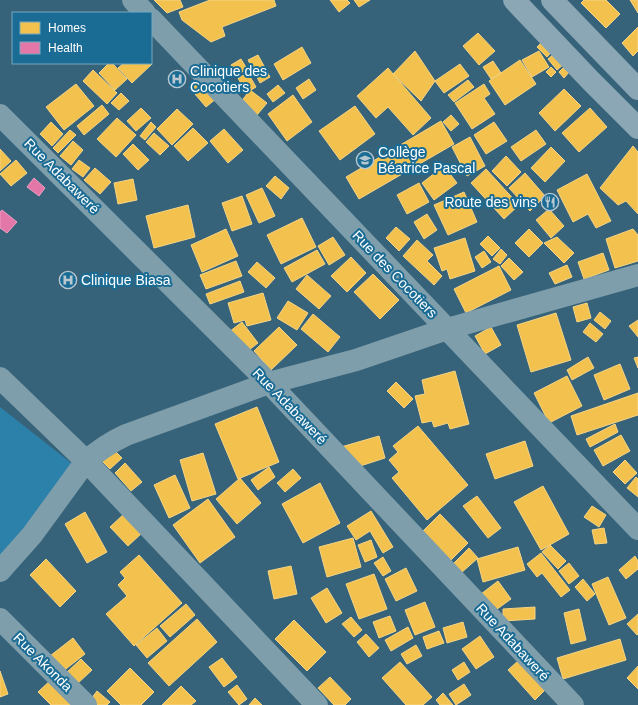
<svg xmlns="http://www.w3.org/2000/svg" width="638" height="705" viewBox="0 0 638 705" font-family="Arial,sans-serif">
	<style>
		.green { fill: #2c81aa }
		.homes { fill: #f2c14e; stroke: #f6d483 }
		.health { fill: #e377a8; stroke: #eba0c2 }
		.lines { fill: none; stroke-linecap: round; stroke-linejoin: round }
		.minor { stroke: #7f9eab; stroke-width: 22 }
		.highway { stroke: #8ba6b4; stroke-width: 22 }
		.labels { text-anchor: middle; stroke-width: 4; stroke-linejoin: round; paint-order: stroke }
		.poi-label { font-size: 14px; fill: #fff; stroke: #1a6c95; text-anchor: start }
		.street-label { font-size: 14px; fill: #fff; stroke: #1a6c95 }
	</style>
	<rect width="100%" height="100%" fill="#366379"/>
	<!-- green -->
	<polygon class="green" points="0,407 75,466 0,563"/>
	<!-- homes -->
	<g class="homes">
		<polygon points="154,0 180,0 183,7 167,13"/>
		<polygon points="210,0 274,0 276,6 222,27 225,36 211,42 182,20 179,12"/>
		<polygon points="330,0 347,0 350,3 339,12"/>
		<polygon points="354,0 370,0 359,7"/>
		<polygon points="584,0 606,0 620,14 606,28 581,3"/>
		<polygon points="630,0 638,0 638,13"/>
		<polygon points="638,27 638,51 633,56 622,43"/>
		<polygon points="478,33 495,51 479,65 463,46"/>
		<polygon points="543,41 552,51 547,57 537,47"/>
		<polygon points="302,47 311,63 283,80 274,64"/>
		<polygon points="415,51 435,81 421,101 393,74"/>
		<polygon points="539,51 549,67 532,77 522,60"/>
		<polygon points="555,53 564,64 557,70 548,59"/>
		<polygon points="258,55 270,77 260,83 248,60"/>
		<polygon points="241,59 247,69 237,75 231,65"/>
		<polygon points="520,60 536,84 505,105 489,81"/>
		<polygon points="493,61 501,73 491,79 483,67"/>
		<polygon points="109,63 112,63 127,79 115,90 99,73"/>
		<polygon points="124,63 151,63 152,64 132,83 118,68"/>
		<polygon points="460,64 469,76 444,93 435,81"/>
		<polygon points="565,66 570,71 564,78 559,72"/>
		<polygon points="551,67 556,72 551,77 546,72"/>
		<polygon points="388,68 431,118 413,135 388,107 376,118 357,96"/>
		<polygon points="93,70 117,93 107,104 83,81"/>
		<polygon points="248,73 256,87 246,93 238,78"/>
		<polygon points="200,78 217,98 206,107 189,87"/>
		<polygon points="309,79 316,90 303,99 296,88"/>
		<polygon points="468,80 474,87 454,102 448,95"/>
		<polygon points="76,84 94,106 64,130 46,107"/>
		<polygon points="484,84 490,94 484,98 495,114 472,129 455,103"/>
		<polygon points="278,85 285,93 273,102 267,94"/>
		<polygon points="564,89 581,106 555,131 539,113"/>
		<polygon points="250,90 267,103 257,115 241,102"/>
		<polygon points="121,93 129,101 119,110 111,103"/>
		<polygon points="293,95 312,122 287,141 268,114"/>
		<polygon points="102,105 109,114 84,135 77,126"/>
		<polygon points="355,106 375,134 340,160 319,131"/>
		<polygon points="141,108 151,118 136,131 127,121"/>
		<polygon points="590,108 607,127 579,152 562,133"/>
		<polygon points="177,109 193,124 172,145 157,129"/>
		<polygon points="451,115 459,124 451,131 443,122"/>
		<polygon points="117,118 136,135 116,157 97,139"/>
		<polygon points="441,121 454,144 359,199 346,177"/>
		<polygon points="51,122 63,134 52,146 40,134"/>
		<polygon points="151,122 156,127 145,140 140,136"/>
		<polygon points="494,122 507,141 486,154 474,135"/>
		<polygon points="193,128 208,143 188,161 174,146"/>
		<polygon points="224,129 243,150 228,163 210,141"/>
		<polygon points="70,130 76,135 58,153 53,148"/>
		<polygon points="536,130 546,144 521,161 511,147"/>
		<polygon points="154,133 169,146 160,155 146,142"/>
		<polygon points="470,137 485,166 467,176 452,147"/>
		<polygon points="73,141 83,150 71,165 60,156"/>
		<polygon points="133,144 149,160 138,170 123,154"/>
		<polygon points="633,146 638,152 638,214 626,201 618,205 600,188"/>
		<polygon points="551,147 565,161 545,182 531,168"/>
		<polygon points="0,149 11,161 0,171"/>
		<polygon points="506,156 521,172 507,186 492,171"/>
		<polygon points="16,160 27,173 11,186 0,174"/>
		<polygon points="79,160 90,168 83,177 72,169"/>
		<polygon points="444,166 457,183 434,200 422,183"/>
		<polygon points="95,168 111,182 100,194 84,180"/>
		<polygon points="486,169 519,205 504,219 471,183"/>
		<polygon points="525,173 545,196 530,211 509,188"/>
		<polygon points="587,174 611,221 596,228 588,214 573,222 557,190"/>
		<polygon points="275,176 289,188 281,199 266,186"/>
		<polygon points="133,179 137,200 118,204 114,183"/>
		<polygon points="419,183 429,202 407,214 397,195"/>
		<polygon points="262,188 275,216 259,223 246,195"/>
		<polygon points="464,192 477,222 448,235 434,205"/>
		<polygon points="242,196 252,224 232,231 222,203"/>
		<polygon points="188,205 195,237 154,248 146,216"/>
		<polygon points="549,209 564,226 551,238 536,220"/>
		<polygon points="427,214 437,230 424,239 414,222"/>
		<polygon points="302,218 316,247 281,264 267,235"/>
		<polygon points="396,227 410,239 399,251 386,238"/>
		<polygon points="226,229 238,256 202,272 191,245"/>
		<polygon points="529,229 543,243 529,257 515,243"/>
		<polygon points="633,229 638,235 638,261 615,268 606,239"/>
		<polygon points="488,236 500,248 492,256 480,244"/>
		<polygon points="333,237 345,255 329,265 318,246"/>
		<polygon points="557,237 574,253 564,263 544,243"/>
		<polygon points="465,238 475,271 450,279 447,269 442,271 434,248"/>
		<polygon points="417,240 433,255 427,261 442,276 434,285 403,256"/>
		<polygon points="501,249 507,255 500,264 493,259"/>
		<polygon points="317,250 325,264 292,282 284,268"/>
		<polygon points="484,251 491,262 482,268 475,257"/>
		<polygon points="603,253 609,270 584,279 578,262"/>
		<polygon points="351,257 366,273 347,292 331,276"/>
		<polygon points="509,258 523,272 514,280 501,266"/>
		<polygon points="236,261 242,276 206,289 200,275"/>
		<polygon points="257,262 275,278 266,288 248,272"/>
		<polygon points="567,265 572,277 555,284 549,273"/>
		<polygon points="499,266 511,290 466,313 454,289"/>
		<polygon points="373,274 399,300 380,319 354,292"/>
		<polygon points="307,275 331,296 319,309 296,289"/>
		<polygon points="240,281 244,292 210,304 206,294"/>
		<polygon points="263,293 271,320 247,326 245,320 234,323 228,303"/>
		<polygon points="288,301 308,313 297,330 277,318"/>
		<polygon points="587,303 591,318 577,322 573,307"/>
		<polygon points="600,312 611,321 605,329 594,320"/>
		<polygon points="556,313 571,360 531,372 517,325"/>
		<polygon points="313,314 340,337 328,352 301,329"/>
		<polygon points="638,320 638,337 629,326"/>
		<polygon points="242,322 258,343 245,353 229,332"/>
		<polygon points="590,323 603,334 596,342 583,332"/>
		<polygon points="279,327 297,345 271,370 254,351"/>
		<polygon points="491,327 501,345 485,354 475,336"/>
		<polygon points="588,357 594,368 572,380 567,370"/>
		<polygon points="638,357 638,368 634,358"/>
		<polygon points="620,364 630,389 604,400 594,375"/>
		<polygon points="455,371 469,424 450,429 448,423 434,427 432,421 422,423 415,396 425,394 422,380"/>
		<polygon points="567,376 582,406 549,423 534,393"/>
		<polygon points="396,382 413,399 404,408 387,391"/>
		<polygon points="638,393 638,415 577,435 571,416"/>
		<polygon points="257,407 279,462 238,479 215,424"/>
		<polygon points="615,424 618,432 590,447 586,439"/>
		<polygon points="418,426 468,485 427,520 392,478 399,472 389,460 398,452 393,446"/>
		<polygon points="621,435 630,451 603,466 594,450"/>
		<polygon points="379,436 385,458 357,467 341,447"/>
		<polygon points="525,441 533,466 495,479 486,454"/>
		<polygon points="111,447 122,458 110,469 99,458"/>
		<polygon points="203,453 216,494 192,501 180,460"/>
		<polygon points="625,460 637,473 625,484 613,472"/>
		<polygon points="125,463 142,482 131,491 115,473"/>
		<polygon points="269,467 275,477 258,490 251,480"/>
		<polygon points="293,469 301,478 285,492 277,483"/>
		<polygon points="175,475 190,508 169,518 154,485"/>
		<polygon points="636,477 638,479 638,497 627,488"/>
		<polygon points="240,478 261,503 237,524 216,499"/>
		<polygon points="320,483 340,523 303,543 282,504"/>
		<polygon points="543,486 569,534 541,550 514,502"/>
		<polygon points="477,496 501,528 488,538 463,506"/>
		<polygon points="208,499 235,537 200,563 173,525"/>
		<polygon points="592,506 606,515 599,527 584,517"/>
		<polygon points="371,511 393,547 383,553 370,531 356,540 347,526"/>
		<polygon points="85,512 107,552 87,563 65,524"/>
		<polygon points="125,513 143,532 128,546 110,527"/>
		<polygon points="440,514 468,543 450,561 422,532"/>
		<polygon points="604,528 607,543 595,544 592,530"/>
		<polygon points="353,538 361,567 327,577 319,547"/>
		<polygon points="371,540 377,557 365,562 358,545"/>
		<polygon points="550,545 566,561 558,569 542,552"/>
		<polygon points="518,547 525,570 483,582 477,559"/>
		<polygon points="469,548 478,558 461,573 453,564"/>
		<polygon points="541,553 570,590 561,597 542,573 537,577 527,564"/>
		<polygon points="139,555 182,603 134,646 106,614 127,596 118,585 125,578 120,572"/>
		<polygon points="635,556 638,561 638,569 626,579 619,570"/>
		<polygon points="383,557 391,571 383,576 374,563"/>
		<polygon points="46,559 76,591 60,607 30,575"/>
		<polygon points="569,563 579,576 569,584 559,571"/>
		<polygon points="291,566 297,594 274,599 268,571"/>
		<polygon points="406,568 417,591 396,601 385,579"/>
		<polygon points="374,574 387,609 359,619 346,584"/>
		<polygon points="608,577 626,618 609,625 592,584"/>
		<polygon points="583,579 595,594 587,601 575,587"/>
		<polygon points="498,581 511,599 493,612 481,594"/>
		<polygon points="327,588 342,613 326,623 311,598"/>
		<polygon points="425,602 435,627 415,635 405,610"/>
		<polygon points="186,604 195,615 170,637 160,626"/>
		<polygon points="535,607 535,619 503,621 503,609"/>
		<polygon points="579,609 586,640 571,644 564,613"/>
		<polygon points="638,614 638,634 637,635 627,624"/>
		<polygon points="390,616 396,631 379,638 373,622"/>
		<polygon points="351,617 362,630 354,637 342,624"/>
		<polygon points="197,619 217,642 169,686 148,663"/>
		<polygon points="294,620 326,652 307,671 275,639"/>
		<polygon points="463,622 467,637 447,643 443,628"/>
		<polygon points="408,627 413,638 391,651 385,640"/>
		<polygon points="157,628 167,641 147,658 136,645"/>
		<polygon points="439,631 444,643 427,649 423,637"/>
		<polygon points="366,634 379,648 369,657 357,642"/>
		<polygon points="480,636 494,657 476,669 462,649"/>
		<polygon points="73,638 85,654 62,672 50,656"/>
		<polygon points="620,639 626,660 563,679 557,658"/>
		<polygon points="416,645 422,656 407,664 401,654"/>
		<polygon points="222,658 237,677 224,687 209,667"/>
		<polygon points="81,659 92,670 76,685 65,674"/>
		<polygon points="518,661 545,690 535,700 508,670"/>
		<polygon points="400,662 432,697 423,705 406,705 382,678"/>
		<polygon points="464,662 470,672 458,680 452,670"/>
		<polygon points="638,666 638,689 627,678"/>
		<polygon points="130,668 154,692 141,705 121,705 107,691"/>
		<polygon points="0,671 8,694 0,697"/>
		<polygon points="330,677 351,699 345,705 334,705 318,688"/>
		<polygon points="52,679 75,705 51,705 38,692"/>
		<polygon points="464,684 471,695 456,705 449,694"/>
		<polygon points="237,685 247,699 239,705 228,692"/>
		<polygon points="181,686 196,701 191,705 162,705"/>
		<polygon points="97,691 110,702 107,705 98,705 91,699"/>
		<polygon points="443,693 453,705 440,705 436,700"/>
		<polygon points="255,698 262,705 249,705"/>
	</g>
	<!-- health -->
	<g class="health">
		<polygon points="34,178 45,188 39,196 27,187"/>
		<polygon points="2,210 17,222 7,233 0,228 0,212"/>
	</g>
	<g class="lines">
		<!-- minor -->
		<g class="minor">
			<polyline points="133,0 145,13"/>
			<polyline points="151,19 638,529"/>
			<polyline points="0,115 269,383 573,705"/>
			<polyline points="0,378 86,461 32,535 0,571"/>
			<polyline points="0,619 86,705"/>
			<path d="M317,705L86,461C99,450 111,442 126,435L269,383L356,360L447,329L638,275"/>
		</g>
		<!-- highway -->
		<g class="highway">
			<polyline points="514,0 591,81 638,128"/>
			<polyline points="552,0 638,89"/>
		</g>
	</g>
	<!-- icons -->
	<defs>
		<symbol id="hospital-ring" viewBox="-11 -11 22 22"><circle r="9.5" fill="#1a6c95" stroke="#b9c8d0" stroke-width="1.5"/><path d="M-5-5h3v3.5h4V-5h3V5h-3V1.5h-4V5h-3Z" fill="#b9c8d0"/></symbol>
		<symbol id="school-ring" viewBox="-11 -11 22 22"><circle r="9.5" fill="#1a6c95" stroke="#b9c8d0" stroke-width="1.5"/><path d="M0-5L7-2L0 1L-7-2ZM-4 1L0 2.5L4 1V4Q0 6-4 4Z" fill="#b9c8d0"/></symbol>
		<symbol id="restaurant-ring" viewBox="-11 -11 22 22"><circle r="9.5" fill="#1a6c95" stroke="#b9c8d0" stroke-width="1.5"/><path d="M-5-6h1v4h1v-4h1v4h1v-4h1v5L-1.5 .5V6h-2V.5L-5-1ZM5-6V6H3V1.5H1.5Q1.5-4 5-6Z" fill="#b9c8d0"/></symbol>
	</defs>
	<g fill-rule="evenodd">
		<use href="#hospital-ring" x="167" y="69" width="20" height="20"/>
		<use href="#school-ring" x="355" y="150" width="20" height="20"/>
		<use href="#restaurant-ring" x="540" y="192" width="20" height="20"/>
		<use href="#hospital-ring" x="58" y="270" width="20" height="20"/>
	</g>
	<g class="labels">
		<!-- poi labels -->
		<g class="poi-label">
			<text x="190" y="76">Clinique des<tspan x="190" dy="16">Cocotiers</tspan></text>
			<text x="378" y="157">Collège<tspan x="378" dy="16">Béatrice Pascal</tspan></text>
			<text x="537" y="207" text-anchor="end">Route des vins</text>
			<text x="81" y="285">Clinique Biasa</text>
		</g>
		<!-- street labels -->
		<g class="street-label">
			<text transform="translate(62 176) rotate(45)" y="5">Rue Adabaweré</text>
			<text transform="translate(395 274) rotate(46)" y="5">Rue des Cocotiers</text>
			<text transform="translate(290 406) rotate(46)" y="5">Rue Adabaweré</text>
			<text transform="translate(513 642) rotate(47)" y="5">Rue Adabaweré</text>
			<text transform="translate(43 662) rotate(45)" y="5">Rue Akonda</text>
		</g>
	</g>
	<!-- legend -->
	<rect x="12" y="12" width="140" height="52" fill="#1a6c95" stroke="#76a7bf"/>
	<rect x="20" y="22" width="20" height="12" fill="#f2c14e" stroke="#76a7bf"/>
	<text x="48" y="32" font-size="12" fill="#ffffff">Homes</text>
	<rect x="20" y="42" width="20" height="12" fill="#e377a8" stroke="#76a7bf"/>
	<text x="48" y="52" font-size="12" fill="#ffffff">Health</text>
</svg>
